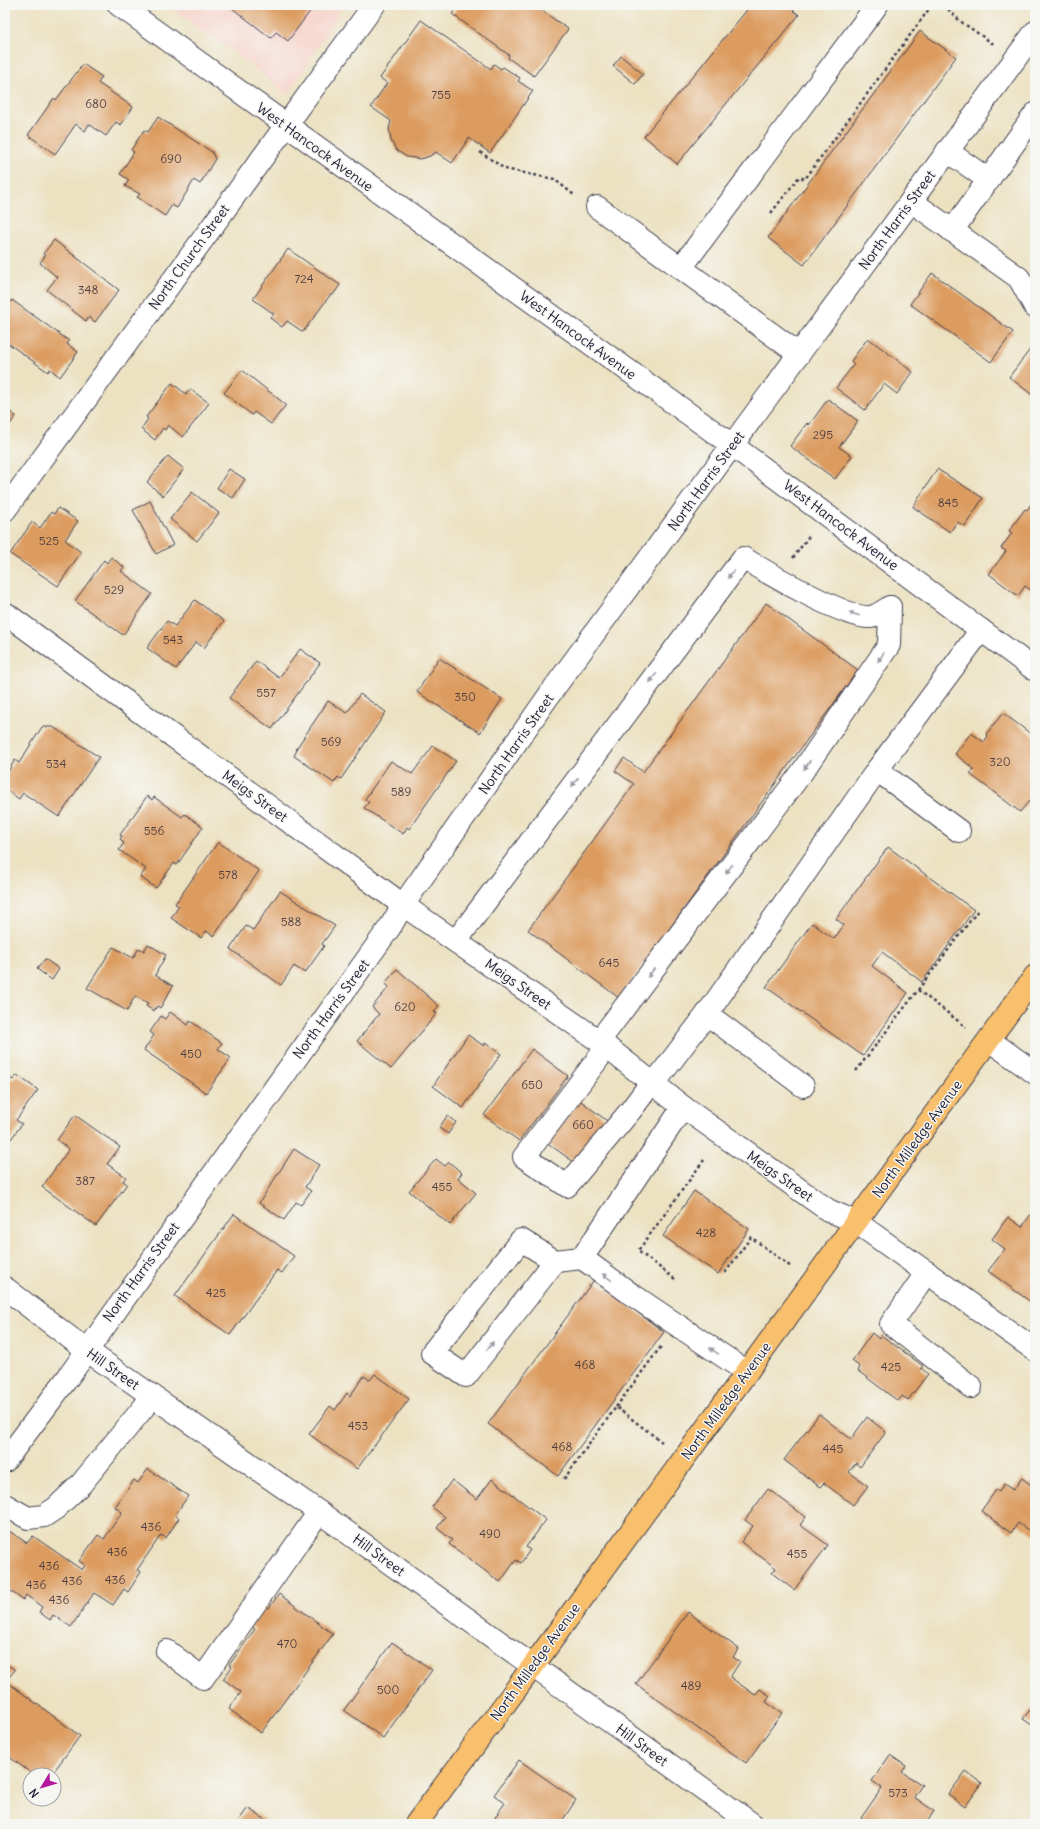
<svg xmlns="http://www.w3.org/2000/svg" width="1040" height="1829" viewBox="0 0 1040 1829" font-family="Delius,sans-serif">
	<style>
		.built { fill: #f7d1c8 }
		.building { fill: #dc9b5e }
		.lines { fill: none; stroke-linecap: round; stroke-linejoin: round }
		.minor-casing { stroke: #403f4f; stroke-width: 24 }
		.major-casing { stroke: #403f4f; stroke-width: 24 }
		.path { stroke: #403f4f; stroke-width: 2.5; stroke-dasharray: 3 3; stroke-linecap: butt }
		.minor { stroke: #fff; stroke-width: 22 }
		.major { stroke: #f8bf6c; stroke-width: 22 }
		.oneway { fill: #9c9ca7 }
		.labels { text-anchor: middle; stroke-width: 3; stroke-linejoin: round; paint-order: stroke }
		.number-label { font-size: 12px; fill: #504044 }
		.street-label { font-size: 14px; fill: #22223b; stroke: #f6f6f2 }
	</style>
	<rect width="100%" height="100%" fill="#f6f6f2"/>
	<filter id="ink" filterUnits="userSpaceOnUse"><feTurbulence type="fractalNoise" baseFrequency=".025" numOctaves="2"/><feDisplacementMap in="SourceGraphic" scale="8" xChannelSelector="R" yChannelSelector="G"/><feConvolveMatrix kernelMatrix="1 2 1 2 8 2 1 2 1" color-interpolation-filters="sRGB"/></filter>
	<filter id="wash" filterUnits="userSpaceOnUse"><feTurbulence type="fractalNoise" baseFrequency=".012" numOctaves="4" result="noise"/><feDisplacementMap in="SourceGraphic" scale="16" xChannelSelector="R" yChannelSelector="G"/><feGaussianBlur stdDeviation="0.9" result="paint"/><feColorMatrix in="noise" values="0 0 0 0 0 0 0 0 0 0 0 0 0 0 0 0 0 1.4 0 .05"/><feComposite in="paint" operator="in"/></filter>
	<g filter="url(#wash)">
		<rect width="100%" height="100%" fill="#ece2c2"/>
		<!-- built -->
		<polygon class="built" points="166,5 343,5 288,96 240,57"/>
		<g id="blocks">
			<!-- building -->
			<g class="building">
				<polygon points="228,5 304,5 311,10 288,41 276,32 271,38"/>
				<polygon points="459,5 534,5 568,29 534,76 508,58 509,55 452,14"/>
				<polygon points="751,5 787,5 799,15 677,164 644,136"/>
				<polygon points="421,20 491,69 494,64 501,69 503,67 520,78 518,81 533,91 490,153 469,138 452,163 436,152 430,156 421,159 407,157 397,151 391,141 389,129 391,121 371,107 387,83 380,78"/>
				<polygon points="920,31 956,57 804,265 768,238"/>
				<polygon points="621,56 643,74 635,84 613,66"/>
				<polygon points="83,64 102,77 98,83 133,107 121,125 116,122 106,136 89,124 85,131 76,124 55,154 28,135 54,98 56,100"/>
				<polygon points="158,117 212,152 215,159 200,184 194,180 177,208 172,205 165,216 137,197 140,194 125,186 129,180 120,174 134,152 131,150 144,130 148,132"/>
				<polygon points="54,240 119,290 95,322 89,317 86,321 47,290 57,277 40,263 45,256 43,254"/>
				<polygon points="288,249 340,285 333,295 331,294 303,332 287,321 282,327 270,318 274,314 253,299"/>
				<polygon points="932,273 1013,332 991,362 910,304"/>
				<polygon points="5,297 11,302 12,300 69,341 67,344 78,352 60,377 50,369 48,372 5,341"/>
				<polygon points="868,338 913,372 897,394 884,384 865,410 836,388 854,364 851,361"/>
				<polygon points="1032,347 1035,350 1035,397 1009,377"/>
				<polygon points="242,370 286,405 271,424 254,412 252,415 224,393"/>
				<polygon points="172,383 186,394 190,389 209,403 183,437 168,425 165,430 163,428 155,440 141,429 148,419 146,417"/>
				<polygon points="828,399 858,421 839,447 852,456 835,479 790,446 807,423 809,425"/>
				<polygon points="5,408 16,416 5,431"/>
				<polygon points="168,456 184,469 163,496 147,482"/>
				<polygon points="229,469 245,479 233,498 217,488"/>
				<polygon points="937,469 983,498 965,526 957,522 950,532 913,507"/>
				<polygon points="192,492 219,513 197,541 170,519"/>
				<polygon points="1035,499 1035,593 1025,586 1018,596 989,574 1006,551 1001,548 1012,533 1009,531 1025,509 1027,510"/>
				<polygon points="150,501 173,545 156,554 133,510"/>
				<polygon points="58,508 78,521 65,540 81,552 58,586 10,554 32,522 40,528 51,512 54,514"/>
				<polygon points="111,557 124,567 121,571 152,594 123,635 75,601 104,560 107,563"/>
				<polygon points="195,600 224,621 204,648 196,642 176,669 147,648 167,621 175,626"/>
				<polygon points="766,603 858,670 619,998 528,930 634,784 615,771 624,758 643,772"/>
				<polygon points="300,649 320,663 272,729 229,698 256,661 279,678"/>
				<polygon points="439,658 502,699 480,733 417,692"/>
				<polygon points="360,694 386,712 341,779 338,777 334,783 294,756 297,750 296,749 328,701 347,713"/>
				<polygon points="1003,713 1035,737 1035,806 1029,801 1020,812 970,774 974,769 955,754 971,733 984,742 988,736 986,734"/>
				<polygon points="42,727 53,727 99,757 59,817 23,793 19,799 5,789 5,776 15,760 19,763"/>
				<polygon points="433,746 456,761 409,829 407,827 403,834 364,808 369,802 365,799 391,761 412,774"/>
				<polygon points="147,796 152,800 154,797 182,817 185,814 203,827 177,865 174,863 156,888 140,877 146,869 119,850 124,843 120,839 122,836 120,835"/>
				<polygon points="218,842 259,871 214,936 206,931 201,938 171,918 179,906 175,904"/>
				<polygon points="888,847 974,910 922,982 882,952 872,966 908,993 863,1056 766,987 812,923 834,939 844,925 836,919"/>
				<polygon points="280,891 335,926 322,944 324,946 305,973 294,966 281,985 230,949 246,926 253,930"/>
				<polygon points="148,944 166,955 155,975 173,986 160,1008 157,1006 154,1011 146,1006 148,1003 135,996 127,1011 87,988 113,947 133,958 139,948 144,951"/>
				<polygon points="45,959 59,969 52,980 37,969"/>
				<polygon points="397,969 439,1006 434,1012 437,1013 391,1069 357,1041 379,1014 372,1007 389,987 385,983"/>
				<polygon points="170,1012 188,1025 190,1021 222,1043 218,1049 231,1058 206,1093 144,1050 154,1035 150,1032 161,1016 165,1019"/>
				<polygon points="468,1035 484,1046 485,1043 501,1054 463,1108 433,1086"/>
				<polygon points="532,1049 568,1076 519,1141 484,1115"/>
				<polygon points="5,1074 13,1080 17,1075 38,1090 16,1120 22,1124 11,1139 5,1134"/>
				<polygon points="578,1099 610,1123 578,1165 546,1142"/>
				<polygon points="75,1115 120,1147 107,1164 126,1177 123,1181 127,1184 96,1226 42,1187 69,1149 57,1140"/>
				<polygon points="447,1116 456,1122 448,1134 439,1128"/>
				<polygon points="294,1149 319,1165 305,1187 311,1191 301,1205 296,1202 284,1220 259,1203"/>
				<polygon points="436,1159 445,1166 449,1162 462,1173 458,1178 476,1193 450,1225 409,1191"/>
				<polygon points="694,1191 749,1229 718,1274 663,1236"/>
				<polygon points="1035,1208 1035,1305 988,1271 1005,1249 992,1239 1008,1217 1022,1227"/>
				<polygon points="234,1214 294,1256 282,1273 277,1270 230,1335 175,1296"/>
				<polygon points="594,1280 664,1332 558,1476 488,1424"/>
				<polygon points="872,1333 879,1339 881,1335 923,1366 921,1368 928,1374 908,1400 902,1396 898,1401 858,1371 860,1367 852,1361"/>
				<polygon points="375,1374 409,1399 357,1469 309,1434 330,1406 335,1410 347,1393 350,1396 364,1376 370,1380"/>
				<polygon points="819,1414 851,1439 867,1417 886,1432 860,1467 856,1463 849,1472 868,1486 853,1505 824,1483 820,1487 784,1460"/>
				<polygon points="148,1469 188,1496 175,1515 179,1518 166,1538 161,1535 137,1570 141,1572 128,1592 124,1589 113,1605 94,1593 71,1627 53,1615 50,1620 39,1612 42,1607 26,1595 23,1600 5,1587 8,1584 5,1581 5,1537 9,1531 27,1543 33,1536 82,1570 85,1565 79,1561 98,1535 104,1539 122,1512 115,1507 134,1480 138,1483"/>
				<polygon points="1022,1478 1031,1485 1035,1479 1035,1535 1018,1523 1011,1533 981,1511 996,1490 999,1492 1004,1484 1013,1490"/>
				<polygon points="492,1479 546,1520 526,1547 530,1550 521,1563 516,1560 500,1582 449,1544 452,1540 437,1528 445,1517 432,1507 452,1480 477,1499"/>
				<polygon points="768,1489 806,1517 800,1525 828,1545 794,1590 772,1573 776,1568 741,1542 753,1526 745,1520"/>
				<polygon points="279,1594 333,1634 261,1733 229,1709 241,1692 223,1679 232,1667 229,1665 255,1629 245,1622 261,1602 269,1608"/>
				<polygon points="688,1612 739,1649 733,1657 740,1662 730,1677 755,1695 760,1689 770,1696 766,1702 782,1713 746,1763 636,1684"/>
				<polygon points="392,1642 432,1670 383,1738 344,1710"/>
				<polygon points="5,1663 15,1670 6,1681 80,1736 51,1775 34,1775 5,1754"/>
				<polygon points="1035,1703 1035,1727 1023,1719"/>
				<polygon points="890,1755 906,1766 902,1772 922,1785 914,1797 934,1811 926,1824 870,1824 861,1818 882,1788 872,1781"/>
				<polygon points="519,1760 576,1800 560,1824 490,1824 505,1803 494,1795"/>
				<polygon points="966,1771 982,1783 965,1807 948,1795"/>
				<polygon points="248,1808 271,1824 236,1824"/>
			</g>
		</g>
	</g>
	<g filter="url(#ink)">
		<use href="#blocks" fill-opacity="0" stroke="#403f4f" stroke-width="1"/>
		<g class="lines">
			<defs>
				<g id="minor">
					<polyline points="119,5 732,445 1035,670"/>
					<polyline points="947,151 989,180"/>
					<polyline points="911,201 1019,278 1035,307"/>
					<polyline points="597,207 799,354"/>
					<polyline points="952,231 1035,114"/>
					<polyline points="681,268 877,5"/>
					<polyline points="5,510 374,5"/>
					<polyline points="5,613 403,905 599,1041 683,1107 828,1210 856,1222 1035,1350"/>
					<polyline points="877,770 959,831"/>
					<path d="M456,941L743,558C766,572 848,620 871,617C877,616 885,610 890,607"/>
					<polyline points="707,1014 803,1086"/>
					<polyline points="989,1040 1035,1073"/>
					<polyline points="599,1041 800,775 889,645 890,607"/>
					<polyline points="607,1047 524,1157 567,1186 631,1110 651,1083"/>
					<polyline points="653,1085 707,1014 877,770 981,630"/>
					<polyline points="582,1258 631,1294 747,1372"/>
					<polyline points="555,1261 466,1376 432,1353 521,1240 555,1261 582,1258 683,1107"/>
					<polyline points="927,1272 891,1324 971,1387"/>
					<polyline points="5,1288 86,1350 319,1512 752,1824"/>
					<polyline points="5,1461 69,1376 390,927 403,905 552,691 1035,32"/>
					<polyline points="5,1505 28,1518 44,1516 56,1508 81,1484 153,1396"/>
					<polyline points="167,1651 203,1678 319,1512"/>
				</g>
				<polyline id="major" points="416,1824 533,1666 1035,976"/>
			</defs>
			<!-- minor casing -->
			<use href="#minor" class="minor-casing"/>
			<!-- major casing -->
			<use href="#major" class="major-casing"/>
			<!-- path -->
			<g class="path">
				<polyline points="944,5 960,21 995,45"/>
				<polyline points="480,152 505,169 554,179 574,195"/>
				<polyline points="771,213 799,177 805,179 932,5"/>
				<polyline points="793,558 809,536"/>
				<polyline points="918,990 979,909"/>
				<polyline points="856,1071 918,990 966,1027"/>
				<polyline points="725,1273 751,1237 791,1267"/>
				<polyline points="675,1279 638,1251 704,1160"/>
				<polyline points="616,1407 662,1345"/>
				<polyline points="564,1479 616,1407 662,1442"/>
			</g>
			<!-- minor -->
			<use href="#minor" class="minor"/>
			<!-- major -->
			<use href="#major" class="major"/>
		</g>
		<!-- one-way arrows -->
		<defs><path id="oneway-solid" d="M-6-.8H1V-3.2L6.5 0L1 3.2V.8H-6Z"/></defs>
		<g class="oneway">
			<use href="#oneway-solid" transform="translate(731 574) rotate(127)"/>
			<use href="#oneway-solid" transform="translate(854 614) rotate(-162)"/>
			<use href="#oneway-solid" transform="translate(881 657) rotate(124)"/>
			<use href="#oneway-solid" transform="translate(653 678) rotate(127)"/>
			<use href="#oneway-solid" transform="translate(807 765) rotate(124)"/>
			<use href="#oneway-solid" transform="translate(575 782) rotate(127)"/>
			<use href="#oneway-solid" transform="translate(729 869) rotate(127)"/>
			<use href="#oneway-solid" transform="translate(651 973) rotate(127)"/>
			<use href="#oneway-solid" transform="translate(607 1277) rotate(-144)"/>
			<use href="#oneway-solid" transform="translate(490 1346) rotate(-52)"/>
			<use href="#oneway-solid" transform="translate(714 1351) rotate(-146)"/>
		</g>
	</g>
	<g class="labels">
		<!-- number labels -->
		<g class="number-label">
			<text x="441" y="99">755</text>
			<text x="96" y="108">680</text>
			<text x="171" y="163">690</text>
			<text x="304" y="283">724</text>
			<text x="88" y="294">348</text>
			<text x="823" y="439">295</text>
			<text x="948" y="507">845</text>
			<text x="49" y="545">525</text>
			<text x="114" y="594">529</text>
			<text x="173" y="644">543</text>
			<text x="266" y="697">557</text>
			<text x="465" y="701">350</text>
			<text x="331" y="746">569</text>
			<text x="1000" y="766">320</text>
			<text x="56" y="768">534</text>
			<text x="401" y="796">589</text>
			<text x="154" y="835">556</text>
			<text x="228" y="879">578</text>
			<text x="291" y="926">588</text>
			<text x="609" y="967">645</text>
			<text x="405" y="1011">620</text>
			<text x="191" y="1058">450</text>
			<text x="532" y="1089">650</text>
			<text x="583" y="1129">660</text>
			<text x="85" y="1185">387</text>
			<text x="442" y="1191">455</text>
			<text x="706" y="1237">428</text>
			<text x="216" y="1297">425</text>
			<text x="585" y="1369">468</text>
			<text x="891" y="1371">425</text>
			<text x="358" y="1430">453</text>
			<text x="562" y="1451">468</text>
			<text x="833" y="1453">445</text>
			<text x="151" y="1531">436</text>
			<text x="490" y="1538">490</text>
			<text x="117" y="1556">436</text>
			<text x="797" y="1558">455</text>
			<text x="49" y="1570">436</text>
			<text x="115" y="1584">436</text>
			<text x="72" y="1585">436</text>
			<text x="36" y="1589">436</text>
			<text x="59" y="1604">436</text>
			<text x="287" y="1648">470</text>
			<text x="691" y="1690">489</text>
			<text x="388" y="1694">500</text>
			<text x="898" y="1797">573</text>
		</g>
		<!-- street labels -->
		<g class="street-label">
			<text transform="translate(315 147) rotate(36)" y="5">West Hancock Avenue</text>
			<text transform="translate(897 220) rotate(-54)" y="5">North Harris Street</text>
			<text transform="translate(189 257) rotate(-54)" y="5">North Church Street</text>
			<text transform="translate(578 335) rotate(36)" y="5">West Hancock Avenue</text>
			<text transform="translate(706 481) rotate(-54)" y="5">North Harris Street</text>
			<text transform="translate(841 525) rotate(37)" y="5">West Hancock Avenue</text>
			<text transform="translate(516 744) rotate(-55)" y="5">North Harris Street</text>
			<text transform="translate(255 796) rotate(36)" y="5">Meigs Street</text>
			<text transform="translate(518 984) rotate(35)" y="5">Meigs Street</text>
			<text transform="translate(331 1009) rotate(-54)" y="5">North Harris Street</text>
			<text transform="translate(917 1139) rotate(-54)" y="5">North Milledge Avenue</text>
			<text transform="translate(780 1176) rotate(35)" y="5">Meigs Street</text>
			<text transform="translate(141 1272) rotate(-54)" y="5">North Harris Street</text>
			<text transform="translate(113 1369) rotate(35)" y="5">Hill Street</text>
			<text transform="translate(726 1401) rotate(-54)" y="5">North Milledge Avenue</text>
			<text transform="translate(379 1555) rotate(36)" y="5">Hill Street</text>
			<text transform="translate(535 1662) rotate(-54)" y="5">North Milledge Avenue</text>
			<text transform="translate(642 1745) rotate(36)" y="5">Hill Street</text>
		</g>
	</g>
	<!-- margin -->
	<rect width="1040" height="1829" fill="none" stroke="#f6f6f2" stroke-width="20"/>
	<!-- north arrow -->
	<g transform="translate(42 1787) rotate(232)"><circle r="19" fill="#f6f6f2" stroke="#a1a1a9"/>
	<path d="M0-3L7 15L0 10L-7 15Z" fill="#b5179e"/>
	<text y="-6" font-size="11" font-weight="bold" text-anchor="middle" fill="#22223b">N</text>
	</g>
</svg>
